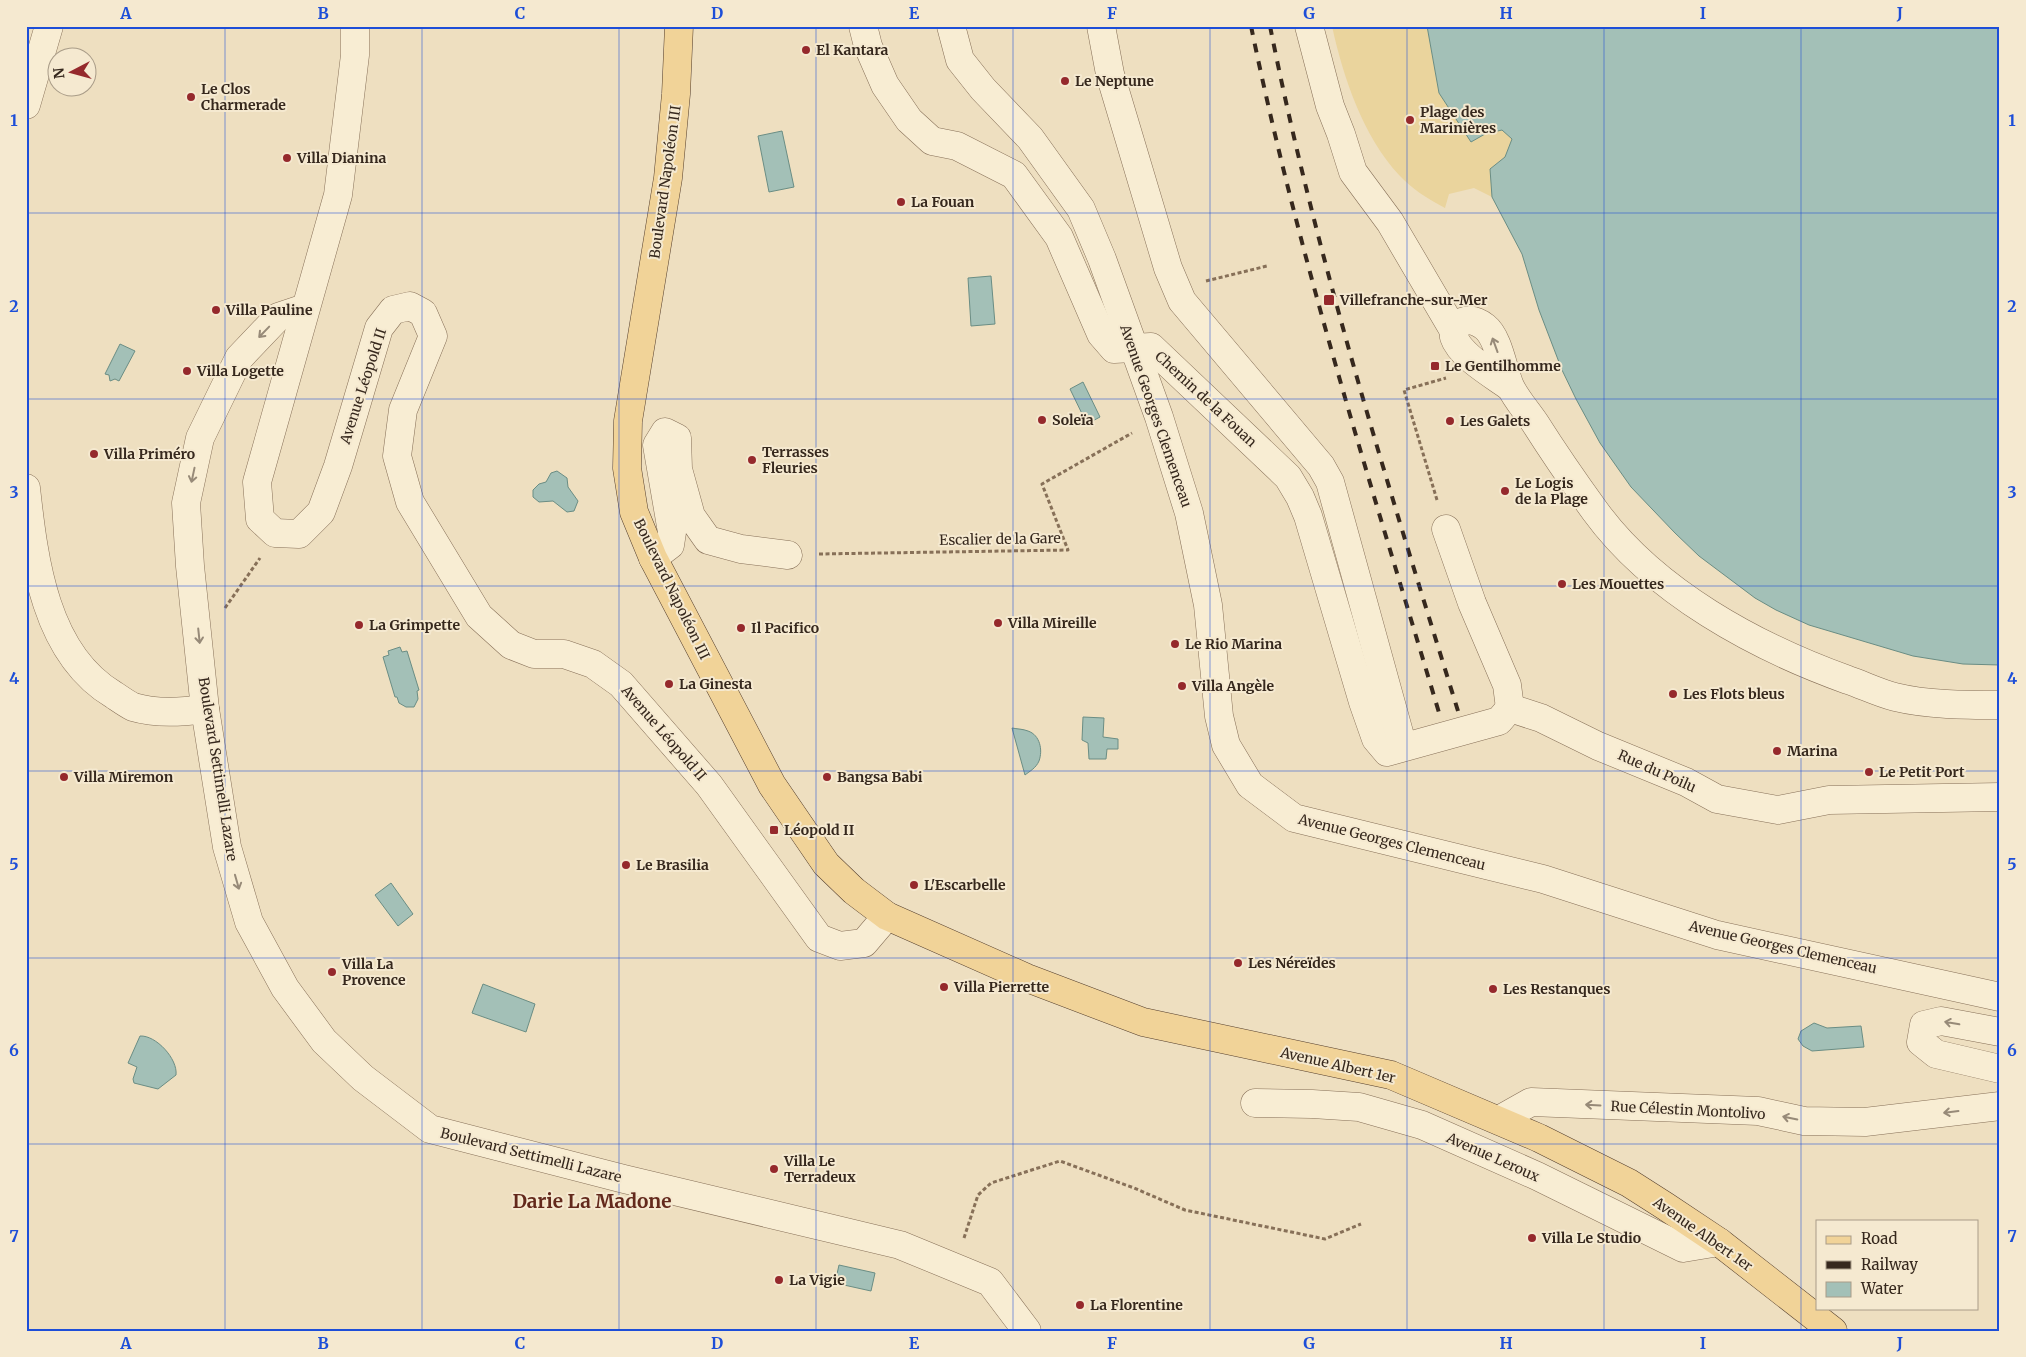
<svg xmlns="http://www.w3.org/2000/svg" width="2026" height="1357" viewBox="0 0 2026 1357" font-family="Merriweather,serif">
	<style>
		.sand { fill: #ead49d }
		.water { fill: #a3c0b7; stroke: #6a8d84 }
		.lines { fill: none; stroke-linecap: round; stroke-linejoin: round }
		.minor-casing { stroke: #877058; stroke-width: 29 }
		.major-casing { stroke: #543e2d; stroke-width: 29 }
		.path { stroke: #877058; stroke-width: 3; stroke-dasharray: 4 2.5; stroke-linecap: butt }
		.minor { stroke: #f8edd3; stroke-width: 28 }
		.major { stroke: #f1d398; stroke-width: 28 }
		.rail { stroke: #36281d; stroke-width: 4; stroke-dasharray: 9 9; stroke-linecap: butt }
		.oneway { stroke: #978a78 }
		.grid { fill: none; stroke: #1d4ed8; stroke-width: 1; stroke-opacity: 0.55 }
		.poi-dot { fill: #95292c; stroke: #f5e9d0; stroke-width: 2 }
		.labels { text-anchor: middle; stroke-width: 4; stroke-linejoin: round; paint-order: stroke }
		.poi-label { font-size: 14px; font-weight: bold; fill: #36281d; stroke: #f5e9d0; text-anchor: start }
		.street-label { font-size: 14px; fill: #36281d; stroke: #f5e9d0 }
		.district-label { font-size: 19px; font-weight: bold; fill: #63291c; stroke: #f5e9d0 }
		.neatline { fill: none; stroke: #1d4ed8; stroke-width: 2 }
		.grid-label { font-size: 16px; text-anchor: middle; font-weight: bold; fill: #1d4ed8 }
	</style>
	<rect width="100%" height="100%" fill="#eedfc0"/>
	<!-- sand -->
	<path class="sand" d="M1332,26H1427L1439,93L1471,142L1485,134L1503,130L1512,139L1505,157L1490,169L1492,197L1474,188L1449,194L1445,208C1428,199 1412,189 1399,175C1363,136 1343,77 1332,26Z"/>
	<!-- water -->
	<g class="water">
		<polygon points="1427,26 2000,26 2000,665 1963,664 1913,656 1809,625 1776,610 1755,598 1699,556 1675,533 1631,487 1600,443 1576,399 1562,370 1539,310 1522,254 1492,197 1490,169 1505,157 1512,139 1502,130 1485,134 1471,142 1439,93"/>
		<polygon points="782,131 794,187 769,192 758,136"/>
		<polygon points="991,276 995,324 971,326 968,278"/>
		<polygon points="120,344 135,351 119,381 115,379 110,381 109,375 105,374"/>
		<polygon points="1083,382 1100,417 1087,424 1070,389"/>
		<polygon points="557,471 567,478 568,487 578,501 574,511 567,512 553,501 539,502 533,497 533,490 539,484 546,482 551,473"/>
		<polygon points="400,647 402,652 407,651 419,690 417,691 418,699 414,707 406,707 399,703 397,697 395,697 383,657 389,655 388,651"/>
		<polygon points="1083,717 1104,718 1103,737 1118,739 1118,749 1107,749 1106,759 1089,759 1088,743 1082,740"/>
		<path d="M1012,728C1017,729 1023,729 1028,731C1040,735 1043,750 1039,761C1036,768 1030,771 1025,775Z"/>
		<polygon points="391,883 413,914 398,926 375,895"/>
		<polygon points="483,984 535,1004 526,1032 472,1013"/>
		<polygon points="1814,1023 1827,1028 1861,1026 1864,1047 1812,1051 1803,1046 1798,1039 1801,1031"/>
		<path d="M140,1036C156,1035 178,1059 176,1075L158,1089L134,1083L133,1079L137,1067L128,1063Z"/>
		<polygon points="839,1265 875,1273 871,1291 835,1283"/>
	</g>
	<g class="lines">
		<defs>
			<g id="minor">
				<polyline points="355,26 355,55 338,195 257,482 260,519 275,533 299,534 321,512 338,466 379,328 393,310 410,306 423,313 433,336 403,410 397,456 410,502 479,616 511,645 534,654 564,654 593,664 621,684 709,785 819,938 840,946 864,943 887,916"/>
				<polyline points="863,26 868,46 885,85 909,120 932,141 957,146 1014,175 1059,237 1101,334 1114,349 1151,347 1288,477 1300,497 1308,516 1363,702 1376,739 1387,752 1499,721 1510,708"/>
				<polyline points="951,26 960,60 983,89 1030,138 1081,209 1102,259 1159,417 1189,513 1208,605 1219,716 1226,745 1250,785 1294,818 1543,879 1717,935 2000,997"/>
				<polyline points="1101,26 1110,74 1168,268 1182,301 1321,466 1330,482 1403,747"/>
				<polyline points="1309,26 1330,106 1341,134 1353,172 1390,222 1454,331"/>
				<polyline points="26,105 49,26"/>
				<polyline points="305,308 278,317 239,358 200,438 186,503 190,566 205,709 227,847 249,922 285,988 324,1041 363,1078 430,1129 624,1179 900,1245 990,1282 1027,1331"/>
				<path d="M1510,387C1495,376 1460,356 1454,337C1453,334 1454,330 1455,326C1465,318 1475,319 1485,327C1499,338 1503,370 1510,386C1516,399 1527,411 1535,423C1554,453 1574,482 1595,511C1654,592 1756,647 1848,680C1863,685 1879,693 1895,697C1928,705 1965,705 2000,705"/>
				<path d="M26,488C34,561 45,654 114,695C120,699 127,704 133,707C157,714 182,712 205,709"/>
				<polyline points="1446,529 1472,603 1507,685 1510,708"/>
				<polyline points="653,558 670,545 672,532 657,445 665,432 677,438 678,469 691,516 708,540 741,549 788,555"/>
				<polyline points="1510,708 1541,718 1598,746 1686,782 1717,799 1778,810 1829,800 2000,797"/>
				<polyline points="2000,1032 1941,1021 1924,1025 1921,1042 1936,1054 2000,1069"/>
				<polyline points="1255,1103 1312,1104 1359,1107 1422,1125 1537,1176 1683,1248 1719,1242"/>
				<polyline points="1499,1120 1531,1102 1758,1111 1804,1121 1865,1122 2000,1106"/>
			</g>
			<polyline id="major" points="679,26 676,94 668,178 628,421 627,468 634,512 653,558 772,785 826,864 854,891 887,916 1027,978 1143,1022 1391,1075 1539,1138 1629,1183 1665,1206 1719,1242 1833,1331"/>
		</defs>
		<!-- minor casing -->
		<use href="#minor" class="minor-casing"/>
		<!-- major casing -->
		<use href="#major" class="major-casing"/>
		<!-- path -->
		<g class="path">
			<polyline points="1206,281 1267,266"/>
			<polyline points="1437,500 1404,390 1446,378"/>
			<polyline points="819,554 1068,550 1042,484 1132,433"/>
			<polyline points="225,608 260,558"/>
			<polyline points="964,1238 978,1195 991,1183 1060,1161 1134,1188 1185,1210 1325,1239 1361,1224"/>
		</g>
		<!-- minor -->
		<use href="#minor" class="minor"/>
		<!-- major -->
		<use href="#major" class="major"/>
		<!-- rail -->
		<g class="rail">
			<path d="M1251,26C1299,260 1372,488 1440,716"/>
			<path d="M1270,26C1316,258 1388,485 1458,711"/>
		</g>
	</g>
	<!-- one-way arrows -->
	<defs><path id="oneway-shaft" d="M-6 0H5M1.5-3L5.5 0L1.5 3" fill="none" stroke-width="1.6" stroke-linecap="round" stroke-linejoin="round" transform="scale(1.25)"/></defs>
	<g class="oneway">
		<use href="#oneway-shaft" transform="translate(264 332) rotate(134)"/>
		<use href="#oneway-shaft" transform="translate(1495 345) rotate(-110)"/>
		<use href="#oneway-shaft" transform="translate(193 475) rotate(102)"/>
		<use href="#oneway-shaft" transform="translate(199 636) rotate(84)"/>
		<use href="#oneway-shaft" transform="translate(237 882) rotate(74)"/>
		<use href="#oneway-shaft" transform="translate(1952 1023) rotate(-170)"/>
		<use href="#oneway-shaft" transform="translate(1593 1105) rotate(-177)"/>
		<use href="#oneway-shaft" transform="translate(1951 1112) rotate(173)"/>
		<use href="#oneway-shaft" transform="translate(1790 1118) rotate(-168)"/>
	</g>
	<!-- grid -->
	<path class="grid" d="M225,26V1331M422,26V1331M619,26V1331M816,26V1331M1013,26V1331M1210,26V1331M1407,26V1331M1604,26V1331M1801,26V1331M26,213H2000M26,399H2000M26,586H2000M26,771H2000M26,958H2000M26,1144H2000"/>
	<!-- markers -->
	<g class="poi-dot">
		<circle cx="806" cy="50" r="5"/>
		<circle cx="1065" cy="81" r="5"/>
		<circle cx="191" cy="97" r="5"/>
		<circle cx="1410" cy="120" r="5"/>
		<circle cx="287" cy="158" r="5"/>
		<circle cx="901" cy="202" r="5"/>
		<rect x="1323" y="294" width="12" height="12" rx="2.5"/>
		<circle cx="216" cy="310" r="5"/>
		<rect x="1430" y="361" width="10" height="10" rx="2.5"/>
		<circle cx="187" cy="371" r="5"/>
		<circle cx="1042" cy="420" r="5"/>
		<circle cx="1450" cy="421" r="5"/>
		<circle cx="94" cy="454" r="5"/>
		<circle cx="752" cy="460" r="5"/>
		<circle cx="1505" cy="491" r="5"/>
		<circle cx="1562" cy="584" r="5"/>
		<circle cx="998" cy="623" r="5"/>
		<circle cx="359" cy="625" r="5"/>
		<circle cx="741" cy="628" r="5"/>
		<circle cx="1175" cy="644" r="5"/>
		<circle cx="669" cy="684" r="5"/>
		<circle cx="1182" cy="686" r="5"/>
		<circle cx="1673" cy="694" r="5"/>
		<circle cx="1777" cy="751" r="5"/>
		<circle cx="1869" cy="772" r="5"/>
		<circle cx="64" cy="777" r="5"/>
		<circle cx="827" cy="777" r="5"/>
		<rect x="769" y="825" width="10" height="10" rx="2.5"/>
		<circle cx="626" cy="865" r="5"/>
		<circle cx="914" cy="885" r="5"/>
		<circle cx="1238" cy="963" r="5"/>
		<circle cx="332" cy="972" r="5"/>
		<circle cx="944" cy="987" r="5"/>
		<circle cx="1493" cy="989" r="5"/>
		<circle cx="774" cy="1169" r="5"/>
		<circle cx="1532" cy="1238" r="5"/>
		<circle cx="779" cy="1280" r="5"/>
		<circle cx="1080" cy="1305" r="5"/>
	</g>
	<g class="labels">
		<!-- poi labels -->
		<g class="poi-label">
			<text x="816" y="55">El Kantara</text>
			<text x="1075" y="86">Le Neptune</text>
			<text x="201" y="94">Le Clos<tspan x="201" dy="16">Charmerade</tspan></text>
			<text x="1420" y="117">Plage des<tspan x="1420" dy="16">Marinières</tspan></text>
			<text x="297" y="163">Villa Dianina</text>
			<text x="911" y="207">La Fouan</text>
			<text x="1340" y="305">Villefranche-sur-Mer</text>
			<text x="226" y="315">Villa Pauline</text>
			<text x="1445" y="371">Le Gentilhomme</text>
			<text x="197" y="376">Villa Logette</text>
			<text x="1052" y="425">Soleïa</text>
			<text x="1460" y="426">Les Galets</text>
			<text x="762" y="457">Terrasses<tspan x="762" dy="16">Fleuries</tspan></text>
			<text x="104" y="459">Villa Priméro</text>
			<text x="1515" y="488">Le Logis<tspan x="1515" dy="16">de la Plage</tspan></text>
			<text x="1572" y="589">Les Mouettes</text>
			<text x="1008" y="628">Villa Mireille</text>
			<text x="369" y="630">La Grimpette</text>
			<text x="751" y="633">Il Pacifico</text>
			<text x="1185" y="649">Le Rio Marina</text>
			<text x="679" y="689">La Ginesta</text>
			<text x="1192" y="691">Villa Angèle</text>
			<text x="1683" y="699">Les Flots bleus</text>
			<text x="1787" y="756">Marina</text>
			<text x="1879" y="777">Le Petit Port</text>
			<text x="74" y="782">Villa Miremon</text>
			<text x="837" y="782">Bangsa Babi</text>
			<text x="784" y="835">Léopold II</text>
			<text x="636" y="870">Le Brasilia</text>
			<text x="924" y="890">L'Escarbelle</text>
			<text x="1248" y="968">Les Néreïdes</text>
			<text x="342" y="969">Villa La<tspan x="342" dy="16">Provence</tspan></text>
			<text x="954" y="992">Villa Pierrette</text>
			<text x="1503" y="994">Les Restanques</text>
			<text x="784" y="1166">Villa Le<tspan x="784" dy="16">Terradeux</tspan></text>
			<text x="1542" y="1243">Villa Le Studio</text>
			<text x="789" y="1285">La Vigie</text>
			<text x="1090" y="1310">La Florentine</text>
		</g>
		<!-- street labels -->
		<g class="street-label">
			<text transform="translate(665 182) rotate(-82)" y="5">Boulevard Napoléon III</text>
			<text transform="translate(363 386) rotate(-72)" y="5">Avenue Léopold II</text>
			<text transform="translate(1206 399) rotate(43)" y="5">Chemin de la Fouan</text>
			<text transform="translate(1156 416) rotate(71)" y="5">Avenue Georges Clemenceau</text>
			<text transform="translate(1000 539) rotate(-1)" y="5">Escalier de la Gare</text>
			<text transform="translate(672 589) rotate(64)" y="5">Boulevard Napoléon III</text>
			<text transform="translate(664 733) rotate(49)" y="5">Avenue Léopold II</text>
			<text transform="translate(218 769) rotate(81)" y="5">Boulevard Settimelli Lazare</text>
			<text transform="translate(1657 771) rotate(24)" y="5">Rue du Poilu</text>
			<text transform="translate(1392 842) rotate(14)" y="5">Avenue Georges Clemenceau</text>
			<text transform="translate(1783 947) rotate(13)" y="5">Avenue Georges Clemenceau</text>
			<text transform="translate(1338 1065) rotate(13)" y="5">Avenue Albert 1er</text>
			<text transform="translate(1688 1110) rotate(3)" y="5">Rue Célestin Montolivo</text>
			<text transform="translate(531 1155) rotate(14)" y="5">Boulevard Settimelli Lazare</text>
			<text transform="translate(1493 1157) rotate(24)" y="5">Avenue Leroux</text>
			<text transform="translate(1703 1234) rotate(35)" y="5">Avenue Albert 1er</text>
		</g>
		<!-- district labels -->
		<g class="district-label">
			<text x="592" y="1208">Darie La Madone</text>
		</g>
	</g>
	<!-- border -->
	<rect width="2026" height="1357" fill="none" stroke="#f5e9d0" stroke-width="55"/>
	<!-- legend -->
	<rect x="1816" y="1220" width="162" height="90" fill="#f5e9d0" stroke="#a99c88"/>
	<rect x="1826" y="1236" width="25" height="8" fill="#f1d398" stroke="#a99c88"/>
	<text x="1861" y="1244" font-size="15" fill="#36281d">Road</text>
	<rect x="1826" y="1261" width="25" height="8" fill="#36281d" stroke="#a99c88"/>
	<text x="1861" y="1270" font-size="15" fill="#36281d">Railway</text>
	<rect x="1826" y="1282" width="25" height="15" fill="#a3c0b7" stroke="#a99c88"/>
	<text x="1861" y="1294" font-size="15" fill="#36281d">Water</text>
	<!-- north arrow -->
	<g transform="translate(72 72) rotate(264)"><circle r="24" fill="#f5e9d0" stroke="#a99c88"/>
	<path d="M0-4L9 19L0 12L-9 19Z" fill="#95292c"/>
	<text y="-8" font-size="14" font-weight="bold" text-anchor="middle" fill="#36281d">N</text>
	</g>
	<rect x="28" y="28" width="1970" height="1302" class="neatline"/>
	<g class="grid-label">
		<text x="126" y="19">A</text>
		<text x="323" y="19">B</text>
		<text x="520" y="19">C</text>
		<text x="717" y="19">D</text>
		<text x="914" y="19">E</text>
		<text x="1112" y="19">F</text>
		<text x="1309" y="19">G</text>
		<text x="1506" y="19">H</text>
		<text x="1703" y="19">I</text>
		<text x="1900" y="19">J</text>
		<text x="14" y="126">1</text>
		<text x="2012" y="126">1</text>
		<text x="14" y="312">2</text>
		<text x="2012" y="312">2</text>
		<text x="14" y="498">3</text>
		<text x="2012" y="498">3</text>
		<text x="14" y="684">4</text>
		<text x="2012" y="684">4</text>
		<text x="14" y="870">5</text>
		<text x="2012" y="870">5</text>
		<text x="14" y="1056">6</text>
		<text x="2012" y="1056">6</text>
		<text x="14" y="1242">7</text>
		<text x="2012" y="1242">7</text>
		<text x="126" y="1349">A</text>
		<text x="323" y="1349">B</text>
		<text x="520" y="1349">C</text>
		<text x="717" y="1349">D</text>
		<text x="914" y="1349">E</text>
		<text x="1112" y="1349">F</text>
		<text x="1309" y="1349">G</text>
		<text x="1506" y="1349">H</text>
		<text x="1703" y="1349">I</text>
		<text x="1900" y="1349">J</text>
	</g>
</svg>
